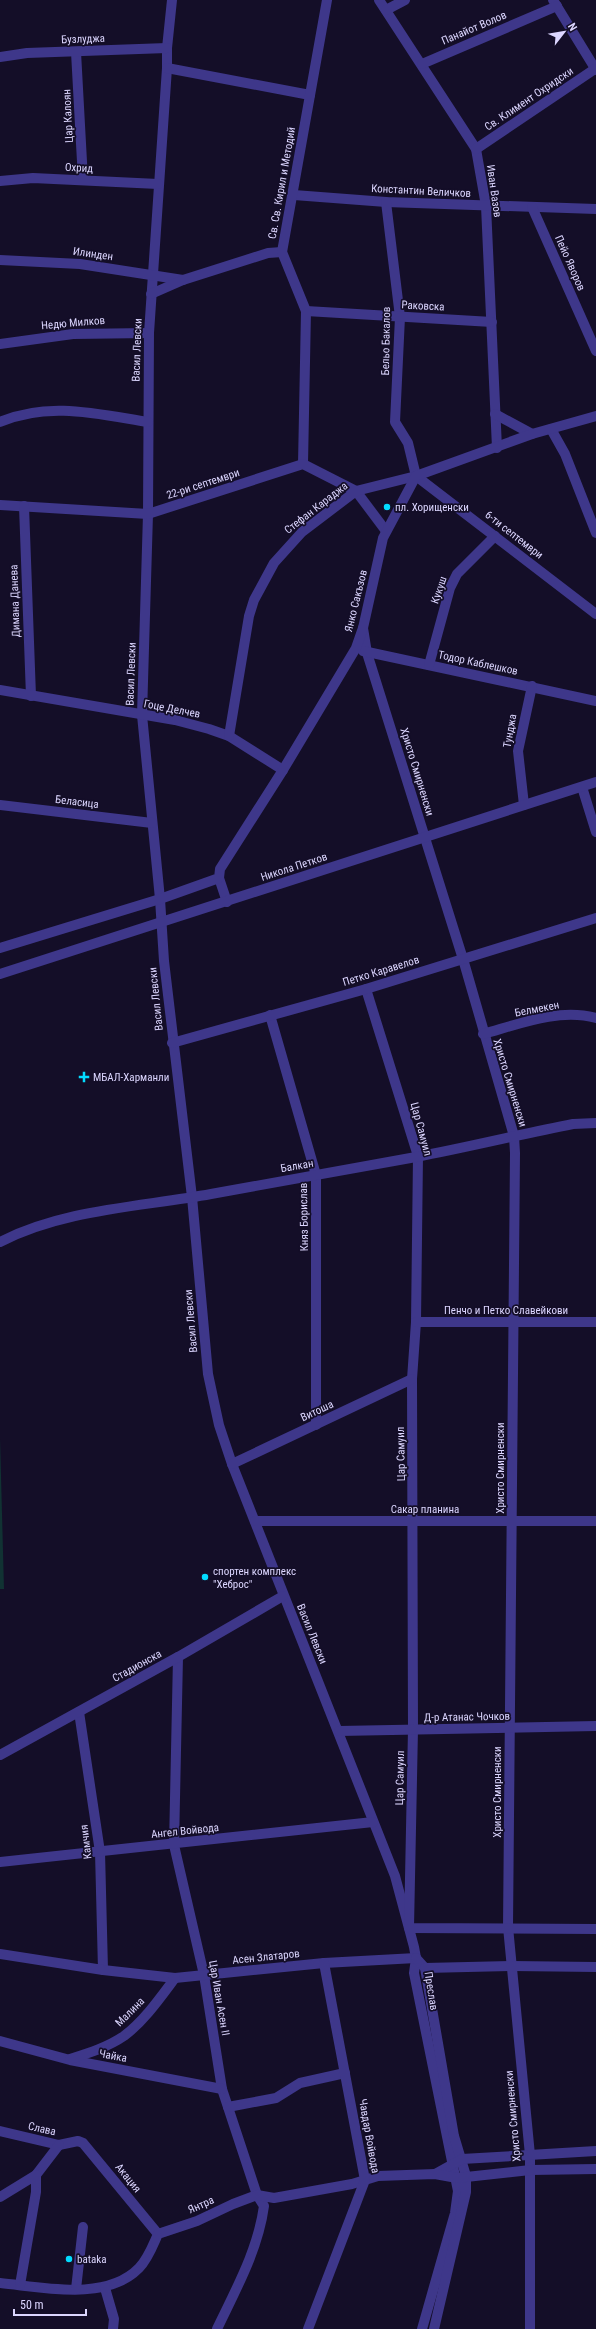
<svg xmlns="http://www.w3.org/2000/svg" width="596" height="2329" font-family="'Roboto Condensed',sans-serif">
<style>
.green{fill:#113233}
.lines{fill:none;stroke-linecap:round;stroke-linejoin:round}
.minor{stroke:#3e378a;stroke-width:10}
.poi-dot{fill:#02dbff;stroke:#140e28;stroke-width:1.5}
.labels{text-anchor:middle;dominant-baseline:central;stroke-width:3.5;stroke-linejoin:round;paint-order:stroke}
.street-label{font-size:11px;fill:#dcd6ff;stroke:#140e28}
.poi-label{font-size:11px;fill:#dcd6ff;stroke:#140e28;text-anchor:start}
</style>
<rect width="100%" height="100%" fill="#140e28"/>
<path class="green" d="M0 1438 4 1589H0Z"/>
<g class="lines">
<g class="minor">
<path d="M172 0 167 48V68L149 333 148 514 142 715 160 899 164 961 192 1197 208 1374 219 1425 232 1464 395 1876 414 1947 416 1958 414 1973 458 2191 455 2213 422 2329"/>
<path d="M379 0 476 149 486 206 497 448"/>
<path d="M553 0 596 70"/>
<path d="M386 10 405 0"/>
<path d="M76 52 83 180"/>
<path d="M0 57 27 53 167 48"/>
<path d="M422 64 557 6"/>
<path d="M167 68 310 95"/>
<path d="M476 149 595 69"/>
<path d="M0 181 33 178 158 184"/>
<path d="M294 195 386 202 596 209"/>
<path d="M386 202 400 317 395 422 408 443 416 476"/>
<path d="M532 207 596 351"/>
<path d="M0 260 80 264 183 280"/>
<path d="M151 294 183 280 268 253 282 252"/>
<path d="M306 311 492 322"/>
<path d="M0 344 73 334 149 333"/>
<path d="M495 414 532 434"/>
<path d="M0 422C48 401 98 414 148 422"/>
<path d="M551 429 565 454 596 533"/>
<path d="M303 464 306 311 282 252 327 0"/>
<path d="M416 476 596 614"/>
<path d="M0 505 148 514 303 464 356 491 386 531"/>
<path d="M24 506 31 696"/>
<path d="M363 628 367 653 463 959 514 1136 515 1153 508 1927 530 2155V2329"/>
<path d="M363 651 596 701"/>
<path d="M429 665 450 588 457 574 495 536"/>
<path d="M0 690 175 720 209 729 229 736 283 770"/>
<path d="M229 736 249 616 254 600 274 563 302 532 356 491 416 476"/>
<path d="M582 787 596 832"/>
<path d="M0 805 152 823"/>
<path d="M524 805 518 751 532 686"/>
<path d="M219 878 227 902"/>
<path d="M0 948 160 899 219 878 220 869 283 770 356 648 363 628 383 538 416 476 532 434 596 416"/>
<path d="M0 974 596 782"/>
<path d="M366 989 418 1156 416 1322 412 1379 413 1729 409 1928 596 1929"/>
<path d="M270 1015 316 1175V1425"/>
<path d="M483 1034C519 1024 559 1008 596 1018"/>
<path d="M172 1043 366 989 596 918"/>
<path d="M0 1242C64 1209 141 1207 211 1194 280 1181 348 1169 416 1157 469 1147 521 1134 573 1124L596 1123"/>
<path d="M416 1322H596"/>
<path d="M232 1464 412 1379"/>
<path d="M255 1521H596"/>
<path d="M178 1657 174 1845 204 1975 222 2089 257 2195 264 2206C258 2250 236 2289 217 2329"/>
<path d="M79 1712 100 1852 103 1970"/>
<path d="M339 1731 596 1726"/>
<path d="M0 1755 178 1657 283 1596"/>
<path d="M0 1862 373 1822"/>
<path d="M0 1954 103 1970 175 1978 324 1963 416 1958"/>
<path d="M416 1958 425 1968 454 2136 466 2176V2192L434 2329"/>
<path d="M425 1968 512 1966 596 1967"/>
<path d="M0 2041 70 2060 222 2089"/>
<path d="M70 2059C89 2053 108 2047 124 2036 144 2021 160 1998 175 1978"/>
<path d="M228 2107 276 2098 300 2083 345 2073"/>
<path d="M0 2131 59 2145 78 2141 83 2143 158 2234"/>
<path d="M435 2174 462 2159 596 2151"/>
<path d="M0 2197 36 2175 59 2145"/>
<path d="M0 2283C42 2287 106 2302 139 2268 148 2259 153 2245 158 2234L197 2221 233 2204 257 2195 274 2198 352 2184 378 2176 435 2174 457 2178 530 2170 596 2169"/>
<path d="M20 2285 36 2192V2175"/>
<path d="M105 2288 114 2319 113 2329"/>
<path d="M76 2289 83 2227"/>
<path d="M308 2329 365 2180 324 1963"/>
</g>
</g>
<g class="poi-dot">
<circle cx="387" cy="507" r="4"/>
<path d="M82 1071h4v4h4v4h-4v4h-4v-4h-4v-4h4z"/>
<circle cx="205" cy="1577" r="4"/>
<circle cx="69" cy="2259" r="4"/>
</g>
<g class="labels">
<g class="street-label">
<text transform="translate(474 28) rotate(-23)">Панайот Волов</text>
<text transform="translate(83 39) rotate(-2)">Бузлуджа</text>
<text transform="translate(529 99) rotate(-34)">Св. Климент Охридски</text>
<text transform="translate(68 116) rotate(-93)">Цар Калоян</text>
<text transform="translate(79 168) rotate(3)">Охрид</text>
<text transform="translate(282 183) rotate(-80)">Св. Св. Кирил и Методий</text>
<text transform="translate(421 191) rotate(3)">Константин Величков</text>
<text transform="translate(494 191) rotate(82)">Иван Вазов</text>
<text transform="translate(93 254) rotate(8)">Илинден</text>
<text transform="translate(570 263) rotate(66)">Пейо Яворов</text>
<text transform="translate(423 306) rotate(3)">Раковска</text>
<text transform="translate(73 323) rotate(-5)">Недю Милков</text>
<text transform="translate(386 341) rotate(-89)">Бельо Бакалов</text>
<text transform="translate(137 350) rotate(-88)">Васил Левски</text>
<text transform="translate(203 484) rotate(-18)">22-ри септември</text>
<text transform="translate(316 508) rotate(-38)">Стефан Караджа</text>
<text transform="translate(514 535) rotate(38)">6-ти септември</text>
<text transform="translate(439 590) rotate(-71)">Кукуш</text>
<text transform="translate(15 601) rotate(-92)">Димана Данева</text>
<text transform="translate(356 601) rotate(-76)">Янко Сакъзов</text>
<text transform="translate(478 663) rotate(12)">Тодор Каблешков</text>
<text transform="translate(131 674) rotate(-88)">Васил Левски</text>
<text transform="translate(172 709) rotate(11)">Гоце Делчев</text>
<text transform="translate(510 731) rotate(-80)">Тунджа</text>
<text transform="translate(417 772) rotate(73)">Христо Смирненски</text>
<text transform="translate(77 802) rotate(7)">Беласица</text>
<text transform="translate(294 867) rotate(-18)">Никола Петков</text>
<text transform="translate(381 971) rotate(-17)">Петко Каравелов</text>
<text transform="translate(156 999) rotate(-96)">Васил Левски</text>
<text transform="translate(537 1009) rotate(-11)">Белмекен</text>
<text transform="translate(510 1083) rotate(73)">Христо Смирненски</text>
<text transform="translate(421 1129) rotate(75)">Цар Самуил</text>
<text transform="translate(297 1166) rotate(-10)">Балкан</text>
<text transform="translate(304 1217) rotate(-91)">Княз Борислав</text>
<text x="506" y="1310">Пенчо и Петко Славейкови</text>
<text transform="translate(191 1321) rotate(-95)">Васил Левски</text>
<text transform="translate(317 1411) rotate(-25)">Витоша</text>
<text transform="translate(401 1454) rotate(-91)">Цар Самуил</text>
<text transform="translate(500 1468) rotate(-90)">Христо Смирненски</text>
<text x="425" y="1509">Сакар планина</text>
<text transform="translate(312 1634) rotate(68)">Васил Левски</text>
<text transform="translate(137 1666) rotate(-29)">Стадионска</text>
<text transform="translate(467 1717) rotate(-1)">Д-р Атанас Чочков</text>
<text transform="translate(400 1778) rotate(-89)">Цар Самуил</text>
<text transform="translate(497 1792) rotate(-90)">Христо Смирненски</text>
<text transform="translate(185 1831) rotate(-6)">Ангел Войвода</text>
<text transform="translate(86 1842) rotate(-97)">Камчия</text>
<text transform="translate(266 1957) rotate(-6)">Асен Златаров</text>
<text transform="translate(431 1991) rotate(81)">Преслав</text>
<text transform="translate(219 1998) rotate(80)">Цар Иван Асен II</text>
<text transform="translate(130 2012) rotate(-45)">Малина</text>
<text transform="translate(113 2056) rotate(11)">Чайка</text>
<text transform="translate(513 2116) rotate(-95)">Христо Смирненски</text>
<text transform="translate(42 2129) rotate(13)">Слава</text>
<text transform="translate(369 2136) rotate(80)">Чавдар Войвода</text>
<text transform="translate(128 2178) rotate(51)">Акация</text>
<text transform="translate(201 2205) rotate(-24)">Янтра</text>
</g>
<g class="poi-label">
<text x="395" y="507">пл. Хорищенски</text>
<text x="93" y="1077">МБАЛ-Харманли</text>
<text x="213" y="1571">спортен комплекс<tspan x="213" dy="13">"Хеброс"</tspan></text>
<text x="77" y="2259">bataka</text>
</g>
</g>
<g transform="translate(564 32) rotate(59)" stroke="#140e28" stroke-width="3" paint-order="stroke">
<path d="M0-3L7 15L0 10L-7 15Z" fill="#dcd6ff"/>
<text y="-6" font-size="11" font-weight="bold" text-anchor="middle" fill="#dcd6ff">N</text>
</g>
<path d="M14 2309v6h72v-6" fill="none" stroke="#dcd6ff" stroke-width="2"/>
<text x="20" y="2309" font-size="12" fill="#dcd6ff" stroke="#140e28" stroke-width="3" paint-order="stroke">50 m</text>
</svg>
